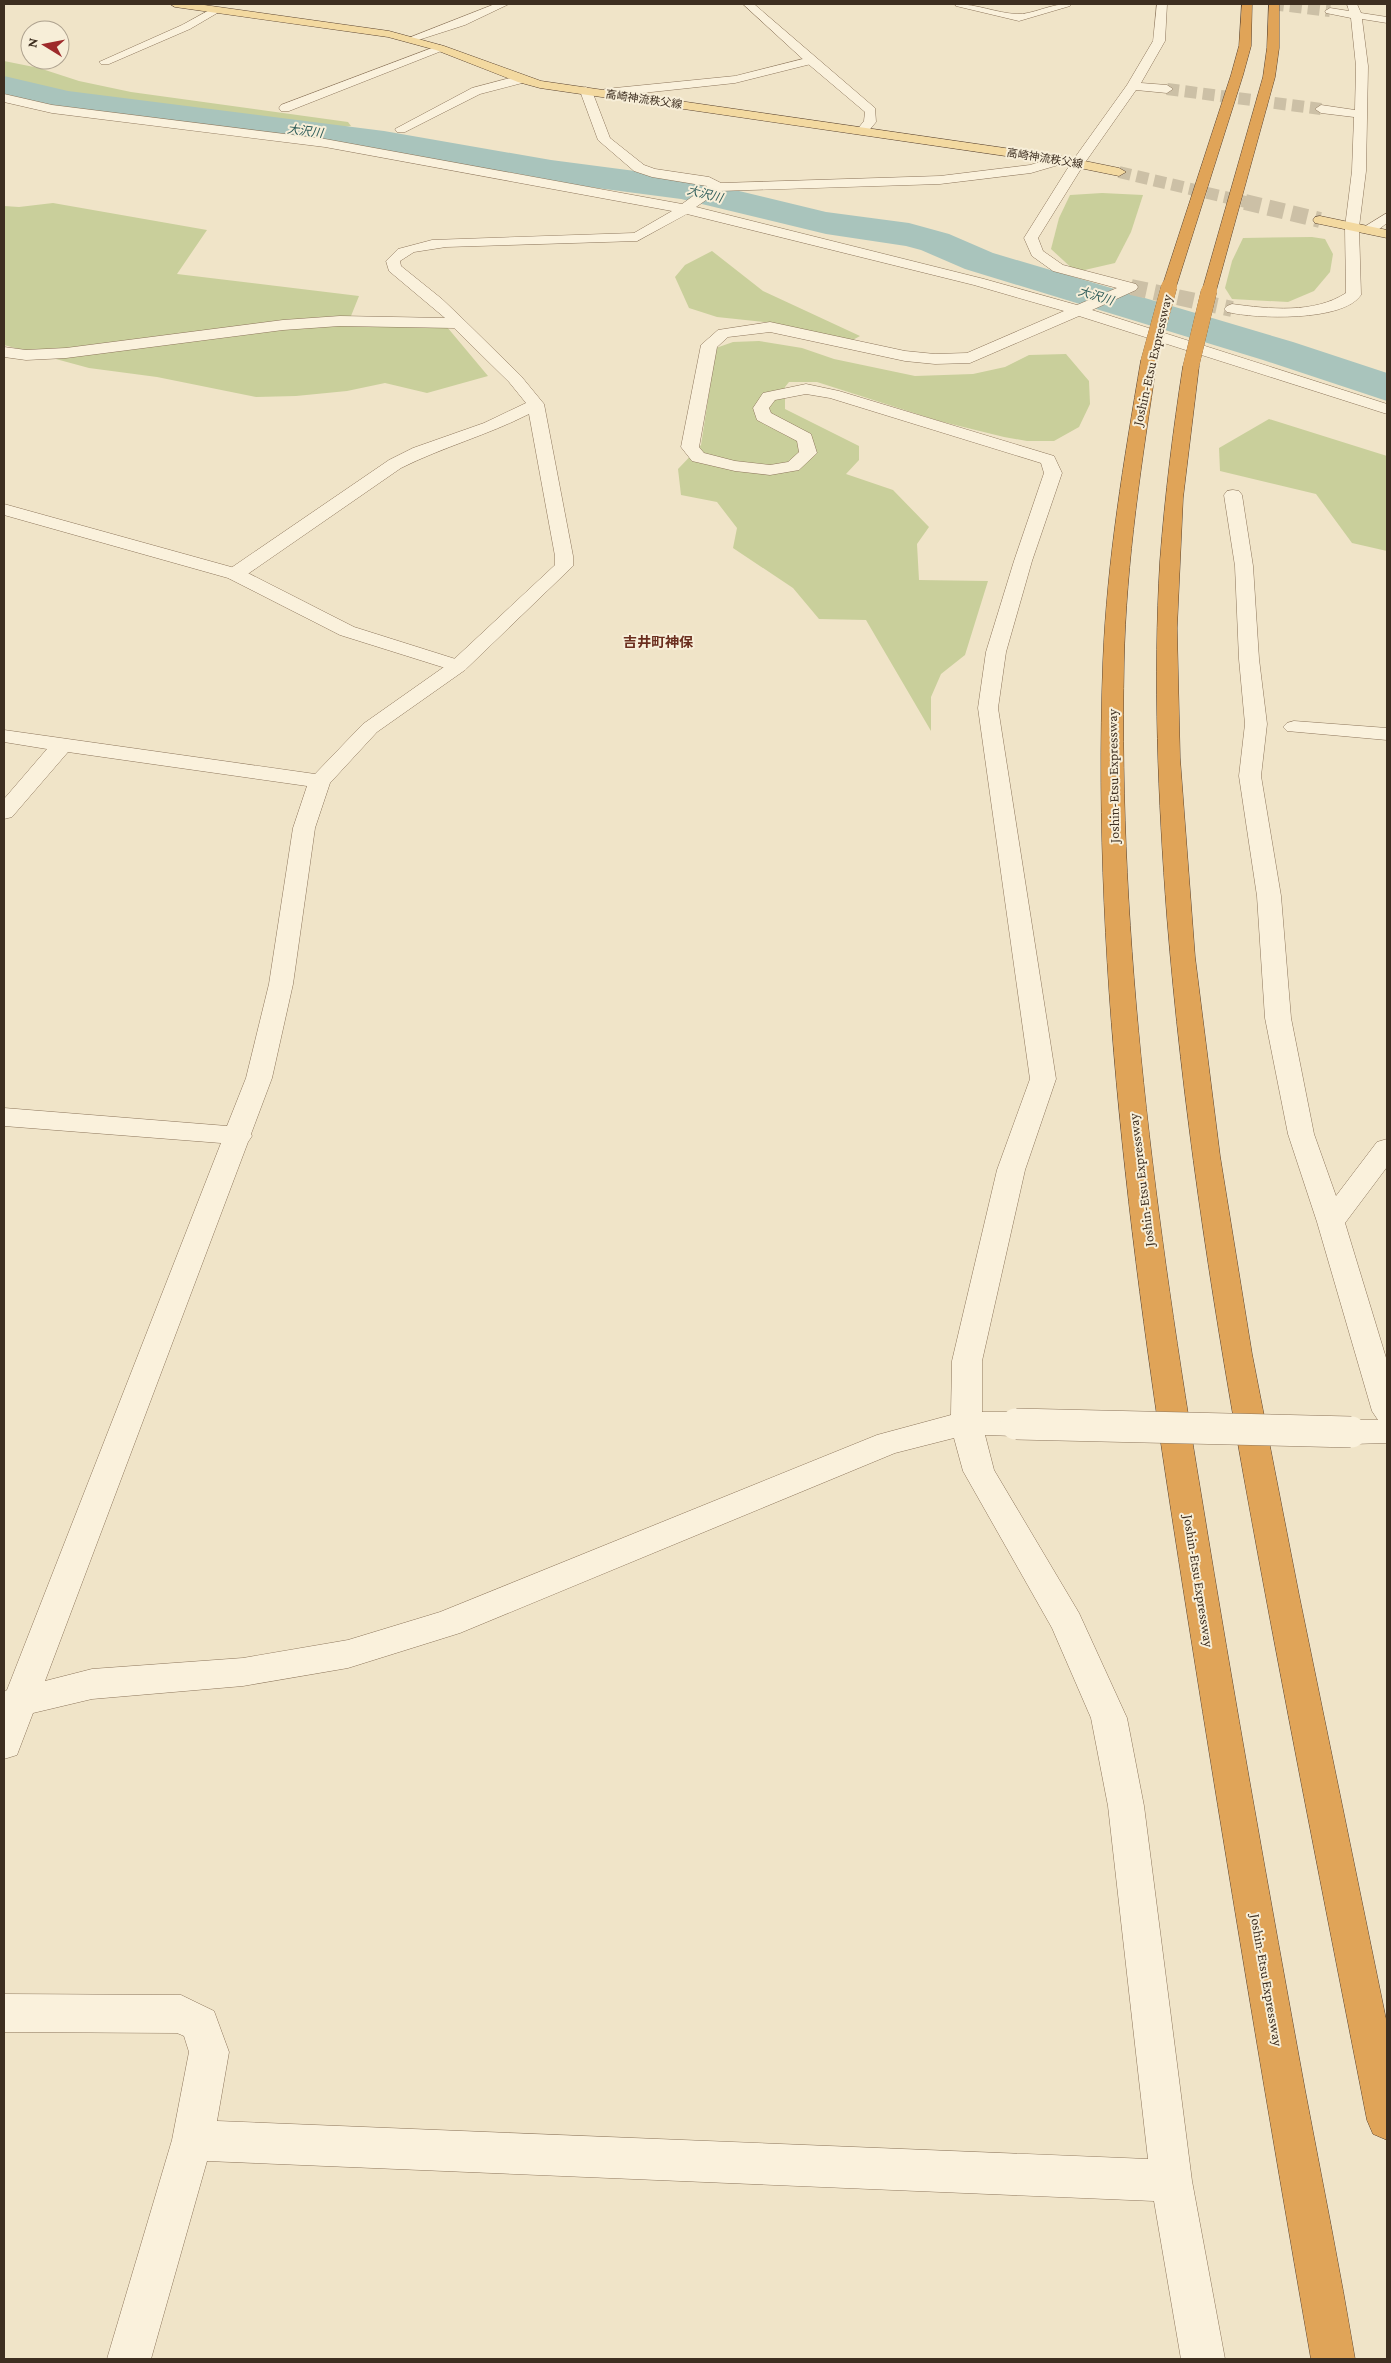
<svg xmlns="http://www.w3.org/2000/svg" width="1391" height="2363" font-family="'Crimson Pro','Noto Sans JP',serif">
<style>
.green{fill:#c9cf9b}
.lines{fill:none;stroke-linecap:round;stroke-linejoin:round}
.river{fill:#a9c4bc;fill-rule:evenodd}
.minor-tunnel-far1{stroke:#ccc0a6;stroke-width:12;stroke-dasharray:12 6;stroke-linecap:butt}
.minor-tunnel{stroke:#ccc0a6;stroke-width:16;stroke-dasharray:16 8;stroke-linecap:butt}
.primary-tunnel-far1{stroke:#ccc0a6;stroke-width:12;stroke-dasharray:12 6;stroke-linecap:butt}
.primary-tunnel{stroke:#ccc0a6;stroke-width:16;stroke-dasharray:16 8;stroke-linecap:butt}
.minor-casing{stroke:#8d765c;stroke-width:1}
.tertiary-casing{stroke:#8d765c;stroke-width:1}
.primary-casing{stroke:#5b4430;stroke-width:1}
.motorway-casing{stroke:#5b4430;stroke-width:1}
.minor{fill:#faf1dc;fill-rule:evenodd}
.tertiary{fill:#faf1dc;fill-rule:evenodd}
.primary{fill:#f3d9a0;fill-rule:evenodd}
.motorway{fill:#e0a458;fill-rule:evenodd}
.minor-bridge-casing{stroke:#8d765c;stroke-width:32;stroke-linecap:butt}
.motorway-bridge-casing{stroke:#5b4430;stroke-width:16;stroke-linecap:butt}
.minor-bridge{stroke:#faf1dc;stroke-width:31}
.motorway-bridge{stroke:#e0a458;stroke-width:16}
.labels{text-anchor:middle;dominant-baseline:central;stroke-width:4;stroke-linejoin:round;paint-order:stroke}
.far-street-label{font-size:11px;fill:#3d2e20;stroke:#f7eed8}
.far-water-label{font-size:12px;font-style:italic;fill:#2f5d5a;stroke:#f7eed8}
.street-label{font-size:14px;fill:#3d2e20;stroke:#f7eed8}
.far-quarter-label{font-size:14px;font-weight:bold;fill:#6b2e1e;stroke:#f7eed8}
</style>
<rect width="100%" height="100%" fill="#f0e4c8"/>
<g class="green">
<path d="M4 61 39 68 79 81 131 92 348 122 351 126 330 129 91 102 27 91 4 81Z"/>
<path d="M1102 193 1143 195 1131 232 1115 263 1076 272 1051 249 1059 218 1070 195Z"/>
<path d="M53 203 207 230 177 274 359 296 351 316 353 323 447 327 488 376 427 393 385 383 347 391 296 396 256 397 157 377 89 368 4 345V206L19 207Z"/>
<path d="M1312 237 1325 239 1333 254 1330 272 1314 291 1288 302 1232 299 1225 288 1232 261 1243 238Z"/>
<path d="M712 251 763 291 860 336 851 341 764 322 717 317 689 308 675 277 685 265Z"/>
<path d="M1269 340 1387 375V399L1247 352Z"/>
<path d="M759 341 802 348 834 359 915 376 973 374 1005 367 1029 355 1066 354 1089 381 1090 404 1079 427 1054 441H1027L1004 437 939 421 817 382H789L785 387V409L859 446V460L846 474 893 490 929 527 917 544 919 580 988 581 965 655 941 674 931 697V731L866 620 819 619 793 588 733 548 737 528 717 502 681 495 678 469 701 445 716 348 733 342Z"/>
<path d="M1269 419 1387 456V551L1352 543 1316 494 1220 471 1219 448Z"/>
</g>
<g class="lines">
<path class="river" d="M4 76 68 91 384 131 551 160 681 177 826 212 909 223 949 234 993 253 1293 342 1387 373V401L1263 360 965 269 921 250 906 246 826 234 681 199 551 182 384 151 68 111 4 96Z"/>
<g class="minor-tunnel-far1">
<path d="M1272 4 1330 11"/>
<path d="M1167 89 1321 109"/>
</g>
<path class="minor-tunnel" d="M1131 287 1232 309"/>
<path class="primary-tunnel-far1" d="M1119 172 1250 203"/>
<path class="primary-tunnel" d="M1245 202 1320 220"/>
<g class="minor-casing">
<g id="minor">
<path d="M495 4H509L465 25 412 42 406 39Z"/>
<path d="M955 4C978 4 996 13 1017 14 1032 15 1051 3 1071 4L1070 6 1019 21 956 6Z"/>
<path d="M1157 4H1167L1165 41 1141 83 1167 85 1173 89 1167 93 1136 90 1084 164 1038 238 1043 251 1063 265 1136 284 1138 287 1136 290 1092 310 1387 404V414L1079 316 970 363 935 364 905 361 770 332 728 337 717 347 699 447 704 453 735 461 770 465 788 462 799 452 797 441 757 420 753 408 763 393 806 384 839 391 1054 456 1062 473 1032 561 1006 652 998 708 1056 1079 1025 1170 982 1361V1412H1016L1027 1416 1031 1424 1027 1432 1016 1436 985 1435 994 1470 1079 1613 1127 1718 1144 1806 1192 2181 1225 2359H1181L1154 2201 207 2161 151 2359H107L172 2140 189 2052 184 2036 177 2033 4 2032V1994L181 1995 214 2011 229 2052 217 2121 1148 2159 1108 1806 1091 1718 1052 1628 963 1471 954 1438 895 1453 460 1633 348 1668 243 1686 92 1699 33 1713 17 1755 4 1759V1692L7 1690 221 1143 4 1126V1108L227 1126 246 1078 269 984 293 828 307 786 68 752 12 817 4 819V799L47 749 4 742V730L315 774 363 724 451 662 555 565V556L529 414C488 435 443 447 401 468L242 578 235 580 228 578 226 574 228 570 389 460 413 448 484 423 526 403 509 382 454 328 340 326 283 330 66 358 26 360 4 357V347L26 350 66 348 283 320 340 316 445 318 389 271 386 261 398 249 432 240 634 233 672 211 325 147 52 113 4 102V94L52 105 325 139 682 204 707 186 652 177 634 171 598 140 580 91 582 88 586 87 592 91 610 138 644 165 655 169 709 177 721 183 940 176 1030 165 1060 156 1065 157 1067 160 1065 163 1031 173 940 184 719 191 696 207 984 279 1077 305 1117 288 1053 271 1032 256 1024 238 1071 163 1127 85 1153 41ZM687 214 974 285 1064 311 967 353 935 354 905 351 770 322 718 330 701 345 681 447 692 461 735 471 770 475 799 470 817 453 811 434 771 413 769 408 775 400 806 394 830 398 1041 463 1044 473 1014 561 986 652 978 708 1030 1079 997 1170 952 1361 951 1415 877 1435 440 1612 348 1640 243 1658 92 1669 45 1681 248 1142 252 1136 251 1134 272 1078 293 984 315 828 330 783 377 732 465 670 573 566V556L544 404 521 376 464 320 442 299 401 266 400 261 414 252 446 247 637 241Z"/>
<path d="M1347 4H1357L1361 13 1387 17V23L1362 19 1368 66 1366 171 1359 227 1361 295C1343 322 1256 319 1227 312L1224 309 1227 306 1232 304C1269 309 1314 314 1346 293L1345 227 1352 171 1354 117 1321 113 1315 109 1321 105 1355 110 1356 66 1351 18 1326 13 1325 11 1330 8 1349 11Z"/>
<path d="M215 7 219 8V12L190 29 109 64H101L99 62 182 25Z"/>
<path d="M440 45 446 48 444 50 289 111H281L279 108 281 105Z"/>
<path d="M811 57 817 61 815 63 735 83 605 97 599 93 605 89 735 76Z"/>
<path d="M522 75 528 79 526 82 480 94 405 132H397L395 129 472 88Z"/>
<path d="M1387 213V223L1374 233H1364L1362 230 1364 227Z"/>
<path d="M1233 490 1239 491 1242 495 1253 566 1259 659 1267 724 1261 776 1281 896 1291 1018 1314 1134 1336 1196 1377 1142 1387 1139V1167L1345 1223 1387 1361V1443L1351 1444 1340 1440 1335 1432 1340 1424 1351 1420H1378L1372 1411 1317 1222 1288 1134 1265 1018 1257 896 1239 776 1245 724 1239 659 1235 566 1224 495 1227 491Z"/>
<path d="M1294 721 1387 728V740L1287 731 1283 727 1287 723Z"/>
</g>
</g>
<g class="tertiary-casing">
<g id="tertiary">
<path d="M743 4H754L875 108 876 122 866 134H858L856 131 864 121 865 112 807 63Z"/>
<path d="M4 504 242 570 354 627 465 662 468 666 465 670 458 672 340 635 228 578 4 515Z"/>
</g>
</g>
<g class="primary-casing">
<g id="primary">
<path d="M170 4H197L389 31 444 46 541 81 1060 156 1119 168 1126 172 1119 176 1060 164 540 88 518 82 436 50 388 37 175 7Z"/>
<path d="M1320 216 1387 230V238L1315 223 1313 220 1315 217Z"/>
</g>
</g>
<g class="motorway-casing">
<g id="motorway">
<path d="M1242 4H1252L1251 46 1243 75 1176 287 1174 290H1164L1162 287 1231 75 1239 46Z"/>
<path d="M1269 4H1279V48L1275 77 1216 291 1209 295 1202 291 1263 77 1267 48Z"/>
<path d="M1149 355 1155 357 1157 360C1142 460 1126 561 1124 662 1118 944 1156 1222 1202 1500 1234 1697 1269 1893 1305 2090 1322 2180 1340 2269 1355 2359H1311C1268 2113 1227 1866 1188 1619 1138 1302 1091 983 1103 662 1107 560 1124 460 1141 360L1143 357Z"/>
<path d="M1191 361 1197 363 1199 366 1183 498 1177 628 1180 758 1195 957 1220 1156 1252 1354 1299 1595 1387 2024V2140L1373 2134 1367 2120C1325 1904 1282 1689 1243 1472 1210 1288 1182 1103 1167 917 1158 798 1153 679 1160 561 1165 495 1173 431 1183 366L1185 363Z"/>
</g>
</g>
<use href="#minor" class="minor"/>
<use href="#tertiary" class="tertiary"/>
<use href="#primary" class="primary"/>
<use href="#motorway" class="motorway"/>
<g class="minor-bridge-casing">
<path id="minor-bridge" d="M1016 1424 1351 1432"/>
</g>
<g class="motorway-bridge-casing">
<g id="motorway-bridge">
<path d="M1149 360 1169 287"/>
<path d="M1191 366 1209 291"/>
</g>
</g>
<use href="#minor-bridge" class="minor-bridge"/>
<use href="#motorway-bridge" class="motorway-bridge"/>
</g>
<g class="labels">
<g class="far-street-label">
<text transform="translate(644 99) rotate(8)">高崎神流秩父線</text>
<text transform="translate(1045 158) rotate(9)">高崎神流秩父線</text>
</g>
<g class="far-water-label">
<text transform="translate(305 131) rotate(7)">大沢川</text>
<text transform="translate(705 194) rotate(14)">大沢川</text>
<text transform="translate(1096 296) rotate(17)">大沢川</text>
</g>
<g class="street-label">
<text transform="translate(1152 360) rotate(-77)">Joshin-Etsu Expressway</text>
<text transform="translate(1113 776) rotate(-91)">Joshin-Etsu Expressway</text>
<text transform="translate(1141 1180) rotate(-97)">Joshin-Etsu Expressway</text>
<text transform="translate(1199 1581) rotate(81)">Joshin-Etsu Expressway</text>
<text transform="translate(1267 1980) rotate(80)">Joshin-Etsu Expressway</text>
</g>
<g class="far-quarter-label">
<text x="658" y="642">吉井町神保</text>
</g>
</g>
<rect width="1391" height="2363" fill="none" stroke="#3d2e20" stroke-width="10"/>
<g transform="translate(45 45) rotate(280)"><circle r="24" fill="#f7eed8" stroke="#ada18e"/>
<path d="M0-4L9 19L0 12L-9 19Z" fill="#9e2a2b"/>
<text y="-8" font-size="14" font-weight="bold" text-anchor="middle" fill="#3d2e20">N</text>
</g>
</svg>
